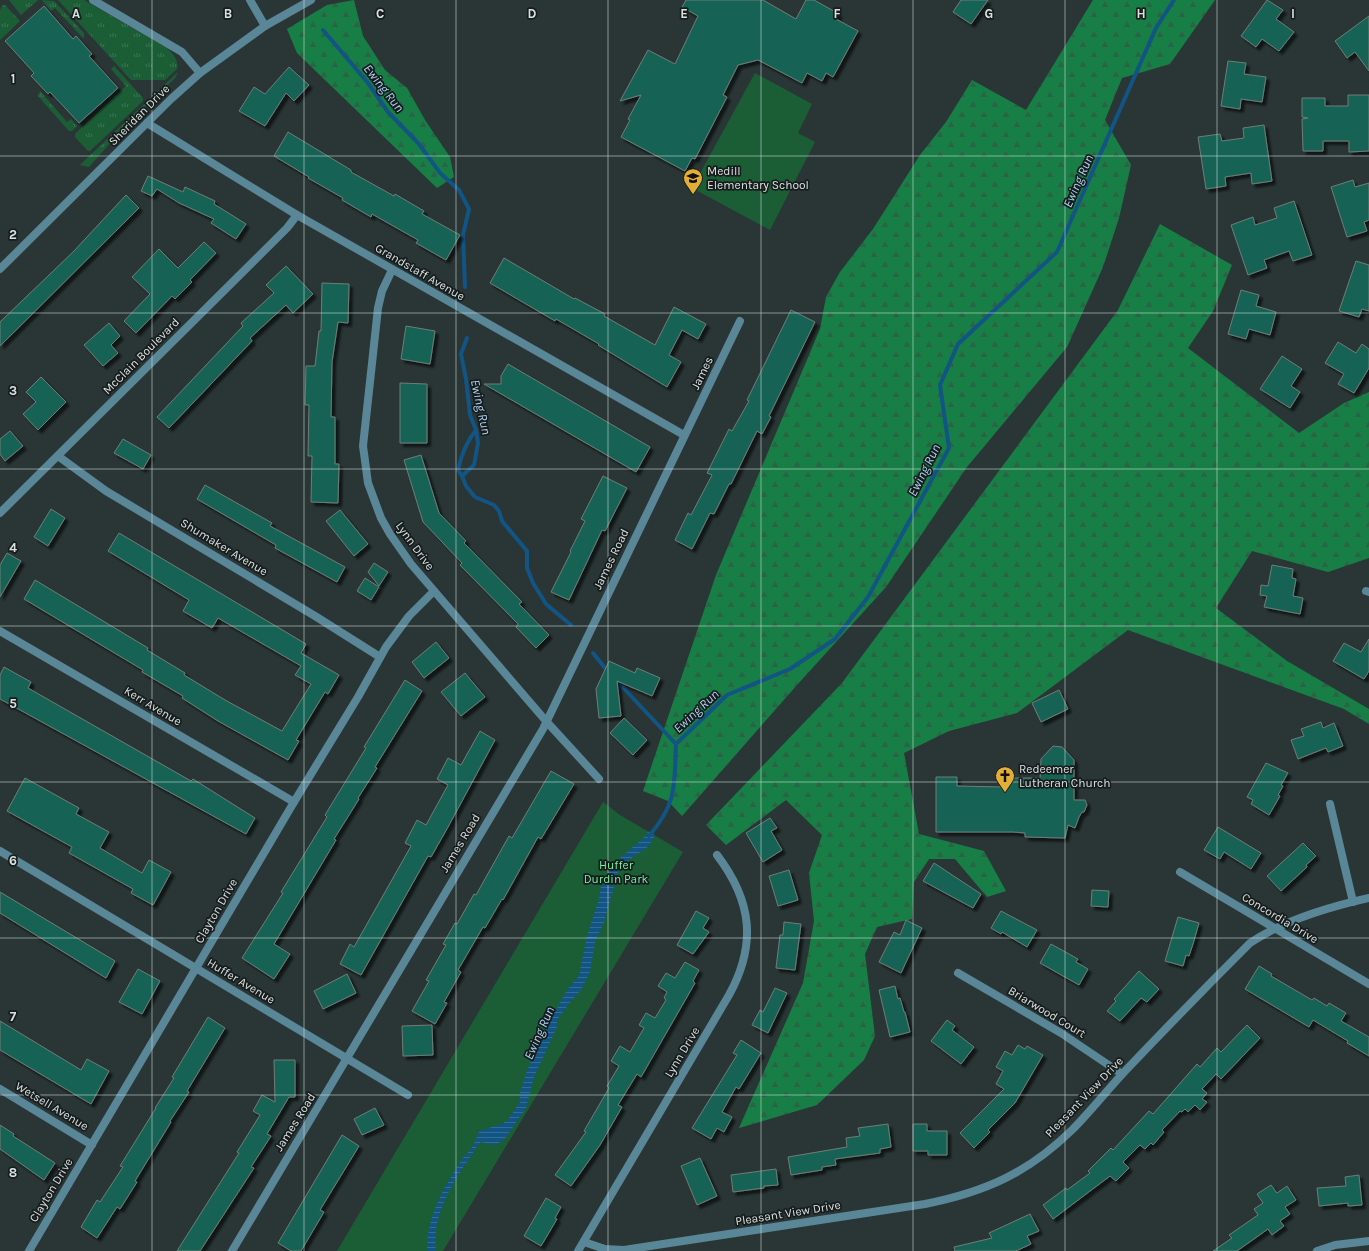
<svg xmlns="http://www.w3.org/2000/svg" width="1369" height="1251" font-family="Karla,sans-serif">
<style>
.grass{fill:url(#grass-tufts)}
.forest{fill:url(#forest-firs)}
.green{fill:#1b5e36}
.water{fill:url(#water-rules)}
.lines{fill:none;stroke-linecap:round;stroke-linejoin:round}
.stream{stroke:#125484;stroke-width:4}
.building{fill:#186455;stroke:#6f7c78;filter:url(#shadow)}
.minor{stroke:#598798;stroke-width:8}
.tertiary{stroke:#598798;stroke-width:8}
.grid{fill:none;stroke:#d9e1e1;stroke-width:1;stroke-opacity:0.55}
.labels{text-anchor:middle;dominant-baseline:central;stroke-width:3.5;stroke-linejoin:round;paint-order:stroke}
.street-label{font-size:12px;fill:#d9e1e1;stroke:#171c1c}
.poi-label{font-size:12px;fill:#d9e1e1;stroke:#171c1c;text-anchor:start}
.park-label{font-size:12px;fill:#77f0a1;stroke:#171c1c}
.water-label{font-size:13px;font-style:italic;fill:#add3f5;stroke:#171c1c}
.grid-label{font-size:13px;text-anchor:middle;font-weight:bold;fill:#d9e1e1;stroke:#171c1c;stroke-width:3.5;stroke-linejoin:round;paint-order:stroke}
</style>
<defs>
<pattern id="grass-tufts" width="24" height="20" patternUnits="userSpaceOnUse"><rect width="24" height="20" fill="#1b5e36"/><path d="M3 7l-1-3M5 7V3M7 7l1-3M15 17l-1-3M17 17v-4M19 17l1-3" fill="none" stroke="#3c7553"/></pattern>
<pattern id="forest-firs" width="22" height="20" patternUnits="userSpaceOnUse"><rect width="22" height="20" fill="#177f46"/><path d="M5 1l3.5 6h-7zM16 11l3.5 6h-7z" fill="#2a6445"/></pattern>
<pattern id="water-rules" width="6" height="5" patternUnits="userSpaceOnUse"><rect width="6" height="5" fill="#125484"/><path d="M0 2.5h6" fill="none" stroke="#346c95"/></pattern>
<filter id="shadow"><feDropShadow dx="3.5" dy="3.5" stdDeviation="1" flood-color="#0009"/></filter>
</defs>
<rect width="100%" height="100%" fill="#2a3636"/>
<g class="grass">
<path d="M9 0H38L21 15Z"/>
<path d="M42 0 54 1 84 33V37L83 38 55 8 51 11Z"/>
<path d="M58 0H84L167 48C173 53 179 62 177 69L165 80H131Z"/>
<path d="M3 5H5L20 21 0 40V10Z"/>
<path d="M114 66 143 98V101L90 151H88L75 137V134L126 86 111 69Z"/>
<path d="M178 72 175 78 124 127 89 167 80 165Z"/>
<path d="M40 91 67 122 71 119 77 126 72 131H69L38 96Z"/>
</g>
<g class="forest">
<path d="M354 0 363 36 385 70 407 88 425 120 450 157 454 177 437 188 297 53 287 29 327 5Z"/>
<path d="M1093 0H1215L1170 64 1122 78 1105 120 1131 165 1119 218 1103 267 1067 347 967 467 886 587 797 685 682 816 668 801 643 791 716 575 820 329 826 297 840 272 873 229 920 155 946 122 972 80 1026 110Z"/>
<path d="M1160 224 1232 265 1213 311 1188 348 1299 433 1344 403 1369 392V558L1328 572 1252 551 1216 608 1287 661 1369 709V724L1344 709 1128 630 1017 713 949 731 904 753 919 834 984 851 1006 891 987 897 955 859H929L914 882 912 919 877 927 865 954 875 1036 864 1060 817 1105 739 1128 803 983 814 921 809 873 822 835 786 800 726 845 706 825 842 683 1118 310Z"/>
</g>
<g class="green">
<path d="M755 73 812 104 798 133 815 142 770 230 692 188Z"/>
<path d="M603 802 620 815 683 852 443 1251H337Z"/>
</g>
<path class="water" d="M648 831 655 835 649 846 627 861 619 869 604 922 595 942 590 972 581 990 571 1001 557 1020V1027L534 1077 526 1108 504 1140 495 1145 481 1142 478 1145C457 1177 431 1211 436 1251H427C427 1215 444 1187 463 1158 469 1152 477 1142 477 1134L482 1130 499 1125 507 1121 520 1102V1093L527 1071 544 1032 567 990 579 976 587 936 599 899 601 886 610 869 620 858 646 836Z"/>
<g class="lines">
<g class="stream">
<path d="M323 30 368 83 388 112 419 144 440 173 459 190 469 209 463 235 465 287"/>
<path d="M467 338 461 354 466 379 470 415 476 430 478 443 474 465 462 476 466 486 475 497 494 505 499 511 502 521 527 551V568L533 583 546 604 571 625"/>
<path d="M462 476 458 470C461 456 467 441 476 430"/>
<path d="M593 653 609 673"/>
<path d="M615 679 676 744"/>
<path d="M649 836C678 802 674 785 676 744L727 695 790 669 835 639 868 597 949 448 940 385 958 344 1057 252 1156 28 1174 0"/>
</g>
</g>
<g class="building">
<path d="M686 0H763L796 19 806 0H814L839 14 836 19 858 31 833 77 826 73 822 81 807 73 802 83 758 60 738 65 723 95 727 97 695 159 692 158 685 171 621 137 630 120 628 119 641 95 620 101 648 50 675 64 698 16 682 7Z"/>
<path d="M961 0H988L971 24 953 12Z"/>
<path d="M1267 0 1283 10 1276 19 1294 32 1279 51 1262 39 1256 47 1241 36Z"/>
<path d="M44 6 73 39 76 36 92 54 89 56 118 88 79 123 50 92 48 94 31 76 34 73 5 41Z"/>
<path d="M1369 16V71L1355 52 1347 58 1335 41Z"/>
<path d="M1228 61 1246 63 1244 74 1266 77 1262 102 1241 99 1240 109 1221 106Z"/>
<path d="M289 67 309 85 294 101 286 93 265 126 239 111 254 87 265 94Z"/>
<path d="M1348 95H1369V151L1349 152V141H1323V151H1303L1302 119 1308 118 1302 117V98H1325V106H1348Z"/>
<path d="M1264 125 1272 181 1252 184 1251 173 1225 177 1226 186 1206 189 1198 137 1220 134 1222 141 1244 138 1243 128Z"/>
<path d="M288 132 351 170V172L394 196 395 194 424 211 422 214 460 235 446 260 416 243 418 240 372 214 371 217 342 200 343 198 308 178 309 177 274 156Z"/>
<path d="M148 176 183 192 185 187 215 201 214 204 246 224 236 239 211 223 214 219 179 203 157 189 152 196 141 191Z"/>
<path d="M1353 180 1355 187 1369 183V220L1364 222 1367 231 1347 237 1331 187Z"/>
<path d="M126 195 139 208 0 346V322L73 252Z"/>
<path d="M1294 201 1312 255 1293 261 1289 251 1264 260 1267 268 1248 275 1231 225 1253 217 1255 225 1277 218 1274 208Z"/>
<path d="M204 242 216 253 190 280 192 282 175 299 172 296 136 333 124 321 150 294 132 277 159 249 178 268Z"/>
<path d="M504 258 574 299 575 298 605 314 604 316 655 345 674 307 706 324 698 339 682 330 669 355 681 362 667 387 598 345 599 344 556 319 555 321 490 283Z"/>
<path d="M1356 261 1369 265V311L1362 309 1359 317 1339 311Z"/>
<path d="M286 266 313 294 293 313 286 305 250 338 252 341 169 428 157 417 243 326 241 323 274 293 266 285Z"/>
<path d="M322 283 349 284 348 323 338 322 332 362 331 417H335V464H339L338 503 311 502 312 456H308L309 405H305L306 366H315L319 331H321Z"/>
<path d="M1241 290 1259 295 1256 306 1276 312 1270 335 1249 329 1246 339 1228 334Z"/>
<path d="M791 310 815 322 769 416 771 417 762 434 757 431 731 484H729L714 514 710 513 692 549 675 540 688 513 691 515 712 475 707 473 729 429 732 431 749 401 747 400Z"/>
<path d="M109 323 120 336 111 345 118 353 103 366 84 345Z"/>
<path d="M406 326 435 331 430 364 401 359Z"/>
<path d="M1338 342 1356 353 1362 344 1369 349V368L1354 393 1338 384 1344 374 1325 363Z"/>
<path d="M1282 356 1302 369 1291 386 1300 392 1290 408 1260 389Z"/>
<path d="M508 364 650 447 636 472 484 384H501V376Z"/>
<path d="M41 377 66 402 38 430 23 414 36 402 26 392Z"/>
<path d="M400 383 427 384V443H400Z"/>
<path d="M10 431 23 446 5 461 0 454V439Z"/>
<path d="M123 439 151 455 143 469 114 453Z"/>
<path d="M421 455 439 513 466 541 464 543 522 602 519 604 549 635 536 648 516 627 518 624 460 565 462 563 423 522 404 460Z"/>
<path d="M603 476 627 488 605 531 602 530 569 600 551 592 571 552 570 551 585 521 581 519Z"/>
<path d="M205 485 272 523 270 526 345 567 337 582 275 548 276 545 197 499Z"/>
<path d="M51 509 65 518 48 546 34 537Z"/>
<path d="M340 510 368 544 354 556 326 521Z"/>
<path d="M119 533 306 644 301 653 339 675 328 694 325 692 296 740 299 741 288 760 218 721 182 698 183 696 142 672 143 670 24 599 35 580 148 648 147 650 185 673 184 675 225 700 282 731 311 684 295 675 301 666 218 618 212 628 183 611 189 600 108 551Z"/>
<path d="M7 553 21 561 0 597V565Z"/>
<path d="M374 563 388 572 379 586 368 572Z"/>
<path d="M1272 565 1293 569 1292 578 1296 579 1293 596 1303 598 1300 614 1264 607 1267 596 1260 595 1261 585 1268 586Z"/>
<path d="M365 578 379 587 371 600 357 591Z"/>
<path d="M1369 639V671L1364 679 1333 661 1344 643 1361 652Z"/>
<path d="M436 642 449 658 424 678 412 662Z"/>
<path d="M609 661 635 673 637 668 660 678 652 696 617 681 621 716 599 718 596 689Z"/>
<path d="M4 667 31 682 28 688 191 781 193 779 255 818 246 834 0 699V675Z"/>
<path d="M465 673 485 697 461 716 441 692Z"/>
<path d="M405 680 422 691 375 767 377 768 358 798 359 799 334 839 336 840 274 944 290 954 274 979 242 958 283 893 281 892 327 817 325 815 366 748 364 747Z"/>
<path d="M1059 690 1068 709 1041 722 1032 703Z"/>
<path d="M624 718 647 740 633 755 610 733Z"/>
<path d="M1321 722 1323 728 1334 723 1343 746 1328 752 1326 748 1298 759 1291 740 1304 736 1301 729Z"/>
<path d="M480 731 495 740 448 827 431 857 428 856 361 975 340 964 350 944 354 947 411 846 405 843 417 820 426 825 448 785 437 779 448 758 461 765Z"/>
<path d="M1053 746 1062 747 1074 760V800H1085L1087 805 1084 812H1082L1079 817 1075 828 1068 825 1065 838 1025 837V833L1013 832H936V777H957V786L1005 787V778H1040L1041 759Z"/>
<path d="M1266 763 1288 773 1281 785 1283 786 1278 795 1280 796 1269 815 1251 804 1253 800 1247 797Z"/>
<path d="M551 771 574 784 541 839 538 837 503 900 502 899 485 928 483 927 458 970 461 972 444 1002 447 1003 435 1024 412 1011 429 981 426 980 446 945 443 944 455 923 457 924 474 894 476 895 509 836 512 838Z"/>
<path d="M25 778 79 808 76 814 109 832 100 848 142 873 149 860 171 872 153 905 131 893 133 889 69 853 72 847 7 811Z"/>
<path d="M770 818 777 828 771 831 782 850 763 862 746 833Z"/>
<path d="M1218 827 1261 853 1251 869 1224 852 1220 859 1204 850Z"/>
<path d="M1303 843 1316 856 1306 865 1307 867 1281 891 1267 876Z"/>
<path d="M934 863 981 894 973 908 923 881Z"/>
<path d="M789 870 798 900 778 906 769 876Z"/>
<path d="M1092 890 1109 891 1108 907 1091 906Z"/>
<path d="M0 892 115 961 106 978 0 913Z"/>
<path d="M696 911 709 918 703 928 709 932 693 954 677 945Z"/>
<path d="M1001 911 1037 930 1027 947 1002 932 1001 934 991 928Z"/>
<path d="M1178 917 1199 923 1193 944 1189 956 1186 955 1183 966 1165 961Z"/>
<path d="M906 920 922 928 901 973 879 962 894 932 900 935Z"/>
<path d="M784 922 801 924 795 970 776 968 780 935H783Z"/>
<path d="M1051 944 1078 959 1076 962 1088 969 1079 985 1040 963Z"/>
<path d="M685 962 699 970 693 981 695 983 641 1077 637 1074 618 1105 622 1107 600 1145 571 1186 555 1175 586 1132 584 1131 609 1088 607 1086 619 1066 611 1061 620 1046 630 1052 644 1028 639 1025 646 1013 655 1018 666 1000 664 998 667 992 658 986 666 973 675 978Z"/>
<path d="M1259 966 1272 974 1271 976 1312 1000 1314 998 1327 1006 1329 1003 1346 1013 1341 1021 1369 1037V1056L1347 1043 1348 1041 1313 1020 1309 1027 1245 989Z"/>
<path d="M138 969 160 981 142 1014 119 1002Z"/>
<path d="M1139 971 1159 989 1147 1002 1141 998 1120 1021 1107 1011 1116 1001 1114 999Z"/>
<path d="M347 974 356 993 323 1009 314 991Z"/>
<path d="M895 986 898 999 900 998 904 1012H905L910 1032 890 1037 879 990Z"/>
<path d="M775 988 787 993 768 1033 752 1025 760 1010 763 1012Z"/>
<path d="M208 1017 225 1028 187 1091 189 1092 170 1121 171 1122 135 1181 137 1182 120 1209 117 1207 97 1238 81 1227 97 1200 100 1202 123 1167 120 1166 156 1108H155L174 1078 172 1077Z"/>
<path d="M947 1020 955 1026 952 1030 974 1047 961 1064 931 1041Z"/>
<path d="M0 1021 81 1070 87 1059 109 1071 91 1104 0 1050Z"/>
<path d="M432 1025 433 1055 403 1056 402 1026Z"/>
<path d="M1247 1025 1260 1038 1221 1079 1216 1074 1202 1089 1207 1093 1202 1099 1207 1102 1200 1110 1195 1105 1188 1112 1185 1109 1182 1112 1180 1111 1162 1130 1164 1132 1153 1145 1151 1143 1145 1149 1140 1145 1123 1162 1129 1168 1116 1181 1110 1176 1053 1219 1043 1205 1066 1188 1067 1190 1090 1173 1088 1171 1111 1148 1113 1150 1149 1111 1153 1114 1197 1064 1200 1067 1217 1048 1221 1052Z"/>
<path d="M741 1040 761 1053 739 1089 736 1087 722 1112 732 1117 724 1132 717 1128 711 1139 692 1128 737 1055 733 1053Z"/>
<path d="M1018 1045 1025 1049 1027 1046 1043 1055 1015 1103 988 1130 990 1132 974 1148 960 1133 1004 1089 996 1084 1003 1071 996 1067 1005 1051 1012 1055Z"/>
<path d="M274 1060H295V1097H289L267 1134 271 1136 251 1167 254 1168 200 1251H177L239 1153 237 1152 260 1115 253 1111 262 1095 275 1102Z"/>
<path d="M375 1108 384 1125 362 1135 354 1119Z"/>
<path d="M888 1124 891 1147 880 1149V1153L835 1159 836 1165 822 1167V1170L791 1175 788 1157 847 1147 846 1138 860 1136 858 1128Z"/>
<path d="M913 1124H927V1131H947V1155H928V1151H913Z"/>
<path d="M0 1125 14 1134 13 1136 55 1163 44 1180 0 1149Z"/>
<path d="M342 1135 359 1146 320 1210 324 1212 301 1251H291L278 1243Z"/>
<path d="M700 1158 717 1196 697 1205 681 1166Z"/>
<path d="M776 1169 778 1185 764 1186V1188L733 1192 731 1175Z"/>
<path d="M1359 1175 1362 1205 1348 1206V1203L1319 1206 1317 1188 1346 1186 1345 1177Z"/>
<path d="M1271 1185 1277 1193 1287 1186 1296 1200 1285 1207 1290 1214 1280 1221 1284 1226 1272 1235 1268 1229 1237 1251H1213L1232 1238 1229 1235 1258 1215 1254 1209 1263 1203 1257 1194Z"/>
<path d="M546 1198 561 1207 555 1218 557 1219 541 1246 524 1236Z"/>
<path d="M1030 1214 1039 1231 1027 1236 1031 1244 1016 1251H955L954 1247 992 1238 989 1233Z"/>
</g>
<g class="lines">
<g class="minor">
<path d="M93 0 182 52 200 73"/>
<path d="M250 0 265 26"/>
<path d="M147 123 297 215 684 435"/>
<path d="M392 270 382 291 378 308 363 446 368 483 381 518 390 534 411 564 546 721 599 779"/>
<path d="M58 456 106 491 315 616 380 657"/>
<path d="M0 513 287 228 297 215"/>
<path d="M1366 591 1369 592"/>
<path d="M0 631 294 802"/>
<path d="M1330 804 1353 902"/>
<path d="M0 851 408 1095"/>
<path d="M1180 872 1369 984"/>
<path d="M958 973 1061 1033 1122 1074"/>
<path d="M0 1089 92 1145"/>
<path d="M584 1242 605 1249 624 1250 925 1204C985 1192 1028 1173 1072 1130 1091 1111 1108 1089 1127 1069 1167 1027 1208 985 1250 943 1284 920 1329 907 1369 898"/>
<path d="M29 1251 294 802 358 697 386 647 409 616 434 591"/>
<path d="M232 1251 543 729 740 321"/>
<path d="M578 1251 729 995C757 944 752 901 717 855"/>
<path d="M1317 1251 1335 1245 1369 1241"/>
</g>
<path class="tertiary" d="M0 269 171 99 200 73 265 26 311 0"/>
</g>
<path class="grid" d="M152 0V1251M304 0V1251M456 0V1251M608 0V1251M761 0V1251M913 0V1251M1065 0V1251M1217 0V1251M0 156H1369M0 313H1369M0 469H1369M0 626H1369M0 782H1369M0 938H1369M0 1095H1369"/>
<defs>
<g id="school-pin" transform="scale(1)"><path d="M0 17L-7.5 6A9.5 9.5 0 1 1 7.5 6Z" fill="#e3ae35" stroke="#171c1c"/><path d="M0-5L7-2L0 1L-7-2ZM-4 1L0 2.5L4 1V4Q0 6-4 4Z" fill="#111"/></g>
<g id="church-pin" transform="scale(1)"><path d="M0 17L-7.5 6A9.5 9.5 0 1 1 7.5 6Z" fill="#e3ae35" stroke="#171c1c"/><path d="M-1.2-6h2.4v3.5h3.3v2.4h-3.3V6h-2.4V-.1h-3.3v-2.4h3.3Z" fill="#111"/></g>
</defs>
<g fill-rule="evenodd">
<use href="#school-pin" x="693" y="178"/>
<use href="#church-pin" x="1005" y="776"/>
</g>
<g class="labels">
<g class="street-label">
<text transform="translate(139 115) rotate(-45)">Sheridan Drive</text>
<text transform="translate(420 272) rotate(30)">Grandstaff Avenue</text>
<text transform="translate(141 356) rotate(-45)">McClain Boulevard</text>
<text transform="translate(702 373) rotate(-64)">James</text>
<text transform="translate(415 546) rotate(54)">Lynn Drive</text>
<text transform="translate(224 547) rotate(31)">Shumaker Avenue</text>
<text transform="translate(611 559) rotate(-64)">James Road</text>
<text transform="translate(153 706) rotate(31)">Kerr Avenue</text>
<text transform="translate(460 843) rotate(-59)">James Road</text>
<text transform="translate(216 911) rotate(-60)">Clayton Drive</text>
<text transform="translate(1280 918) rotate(31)">Concordia Drive</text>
<text transform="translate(241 981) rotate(31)">Huffer Avenue</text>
<text transform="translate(1047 1012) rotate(31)">Briarwood Court</text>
<text transform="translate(682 1052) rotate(-59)">Lynn Drive</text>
<text transform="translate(1084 1097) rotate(-46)">Pleasant View Drive</text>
<text transform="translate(52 1106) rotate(31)">Wetsell Avenue</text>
<text transform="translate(295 1122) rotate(-58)">James Road</text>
<text transform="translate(51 1190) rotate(-59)">Clayton Drive</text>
<text transform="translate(788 1213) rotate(-9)">Pleasant View Drive</text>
</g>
<g class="poi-label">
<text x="707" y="171">Medill<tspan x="707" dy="14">Elementary School</tspan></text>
<text x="1019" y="769">Redeemer<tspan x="1019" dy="14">Lutheran Church</tspan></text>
</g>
<g class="park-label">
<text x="616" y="865">Huffer<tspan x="616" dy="14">Durdin Park</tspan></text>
</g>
<g class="water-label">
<text transform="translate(384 88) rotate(52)">Ewing Run</text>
<text transform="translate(1078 181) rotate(-66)">Ewing Run</text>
<text transform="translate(481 407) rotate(78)">Ewing Run</text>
<text transform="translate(924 470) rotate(-63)">Ewing Run</text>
<text transform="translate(696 711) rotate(-43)">Ewing Run</text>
<text transform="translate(539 1033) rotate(-66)">Ewing Run</text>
</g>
</g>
<g class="grid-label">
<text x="76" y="18">A</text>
<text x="228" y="18">B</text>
<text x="380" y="18">C</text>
<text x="532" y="18">D</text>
<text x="684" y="18">E</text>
<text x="837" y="18">F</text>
<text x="989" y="18">G</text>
<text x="1141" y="18">H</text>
<text x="1293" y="18">I</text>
<text x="13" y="83">1</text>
<text x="13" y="239">2</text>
<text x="13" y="395">3</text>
<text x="13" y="552">4</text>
<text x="13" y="708">5</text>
<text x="13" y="865">6</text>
<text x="13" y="1021">7</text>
<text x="13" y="1177">8</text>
</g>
</svg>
